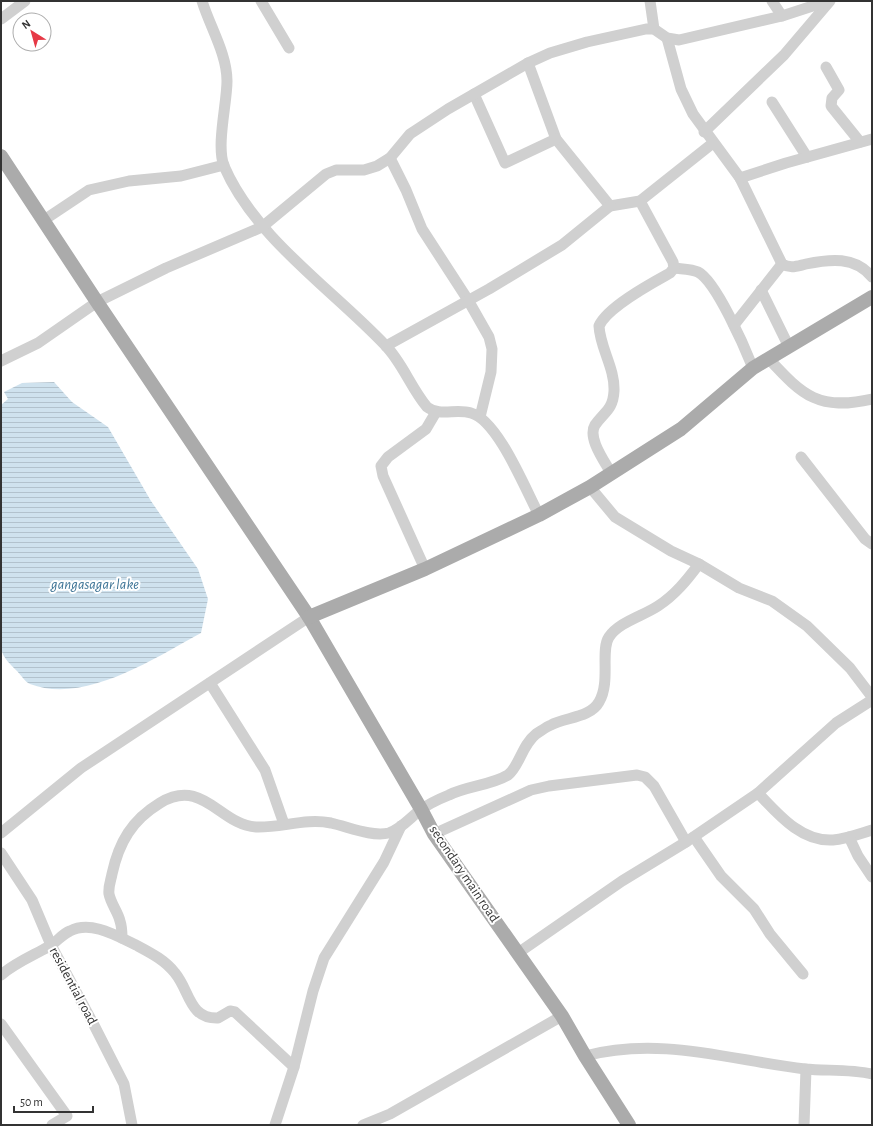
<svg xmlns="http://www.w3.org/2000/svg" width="873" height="1126" font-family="'Alegreya Sans',sans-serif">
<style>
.water{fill:url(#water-rules)}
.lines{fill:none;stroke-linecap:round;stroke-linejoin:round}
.minor{stroke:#d0d0d0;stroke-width:11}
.major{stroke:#ababab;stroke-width:14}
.labels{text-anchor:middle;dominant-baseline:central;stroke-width:4;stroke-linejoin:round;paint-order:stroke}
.street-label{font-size:14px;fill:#333;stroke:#fff}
.water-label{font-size:15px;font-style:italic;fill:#3f7597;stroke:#fff}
</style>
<defs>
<pattern id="water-rules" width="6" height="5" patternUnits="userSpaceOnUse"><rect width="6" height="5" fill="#cfe2ee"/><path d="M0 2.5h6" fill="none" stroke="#b2c2cd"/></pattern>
</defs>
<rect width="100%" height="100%" fill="#fff"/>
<path class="water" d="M54 382 72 402 108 427 151 501 198 569 208 599 201 633C155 658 84 705 30 684 25 682 21 675 17 671 10 664 4 659 1 649V405L8 399 4 392 22 383Z"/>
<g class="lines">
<g class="minor">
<path d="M202 1C210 27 227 54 227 81 227 103 216 146 224 166 255 238 332 289 385 345 402 362 411 388 427 407 440 417 456 408 471 413 498 420 526 491 539 515"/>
<path d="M261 1 289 48"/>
<path d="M650 1 654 29"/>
<path d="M772 1 782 16"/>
<path d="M1 19 25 1"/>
<path d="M667 38 681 89 693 114 740 178 782 264C791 269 797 266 806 264 830 259 855 256 872 277"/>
<path d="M528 63 556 139 610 206 640 201 713 143"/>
<path d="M826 67 839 90 832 98 831 106 860 142"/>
<path d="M474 94 505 163 556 139"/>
<path d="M772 102 807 157"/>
<path d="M704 132 784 55 830 1"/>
<path d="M390 158 406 190 422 229 468 300 489 337 492 349 491 372 480 417"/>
<path d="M740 178 786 163 872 139"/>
<path d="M44 220 89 190 129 181 181 176 224 165"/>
<path d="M674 268C681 269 692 269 698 272 716 281 745 348 753 368"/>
<path d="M761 290 789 347"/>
<path d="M734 325 782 264"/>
<path d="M386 346 489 289 562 245 610 206"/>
<path d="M769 359C803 396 819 411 872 399"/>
<path d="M1 361 38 343 97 302 166 268 262 227 326 174 336 170H364L377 166 390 158 410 134 448 109 528 63 550 53 587 42 646 29H654L667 38 679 40 782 16 828 1"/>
<path d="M801 457 865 539 872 544"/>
<path d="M611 473C605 462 587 438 595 425 604 412 613 410 614 391 615 368 600 348 599 326 607 307 652 283 670 273L674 268 673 262 640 201"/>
<path d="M590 487 615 517 671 551 699 564 739 588 772 601 807 626 850 668 872 697"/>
<path d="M425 569 383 476 381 466 388 457 426 429 436 412"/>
<path d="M210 683 265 770 284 824"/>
<path d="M758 793C778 814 801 842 833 840 846 839 859 834 872 830"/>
<path d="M1 833 81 768 309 617"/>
<path d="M434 834 531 790 549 786 637 775 645 777 654 786 686 842"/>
<path d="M694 837 721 876 754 909 770 934 803 974"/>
<path d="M849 837 858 856 872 877"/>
<path d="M1 853 32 900 51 945 95 1027 124 1084 132 1125"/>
<path d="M122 938C122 933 122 927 120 921 118 912 111 904 109 894 108 887 111 880 112 874 119 842 132 820 160 803 203 777 220 825 256 827 281 828 305 818 331 823 349 827 371 837 389 833 401 829 410 818 419 811 428 804 439 799 449 795 467 786 492 785 508 775 519 767 522 745 536 734 541 731 546 727 551 725 566 717 590 718 599 702 611 682 600 650 609 637 619 622 643 616 658 606 675 595 687 580 699 564"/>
<path d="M518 953 622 881 686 842 758 793 836 723 872 700"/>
<path d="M1 975C15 963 32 956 48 947 56 943 62 934 70 931 91 920 117 936 136 945 151 953 165 960 175 973 190 991 189 1019 218 1018L230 1011 235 1012 294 1067"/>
<path d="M1 1024 67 1116 52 1125"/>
<path d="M585 1056C660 1036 730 1060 805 1069 827 1071 850 1069 872 1074"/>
<path d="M275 1125 294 1067 313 991 324 958 384 862 401 826"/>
<path d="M363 1125 390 1114 562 1016"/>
<path d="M804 1125 806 1069"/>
</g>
<g class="major">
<path d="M1 156 97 302 309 617 421 809 434 834 562 1016 585 1056 629 1125"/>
<path d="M309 617 425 569 539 515 590 487 681 429 753 368 872 297"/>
</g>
</g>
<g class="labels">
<g class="street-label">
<text transform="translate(464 874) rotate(56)">secondary main road</text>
<text transform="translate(73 986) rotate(62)">residential road</text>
</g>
<g class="water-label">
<text x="95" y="584">gangasagar lake</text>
</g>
</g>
<rect width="873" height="1126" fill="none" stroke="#333333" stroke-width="4"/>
<g transform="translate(32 32) rotate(323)"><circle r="19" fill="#ffffff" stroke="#adadad"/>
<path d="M0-3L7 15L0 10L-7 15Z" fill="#e63946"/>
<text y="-6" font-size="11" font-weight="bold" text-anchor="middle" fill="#333333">N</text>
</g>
<path d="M14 1106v6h79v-6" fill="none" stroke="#333333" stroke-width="2"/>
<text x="20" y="1106" font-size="12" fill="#333333" stroke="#ffffff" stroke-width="3" paint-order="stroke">50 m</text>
</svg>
